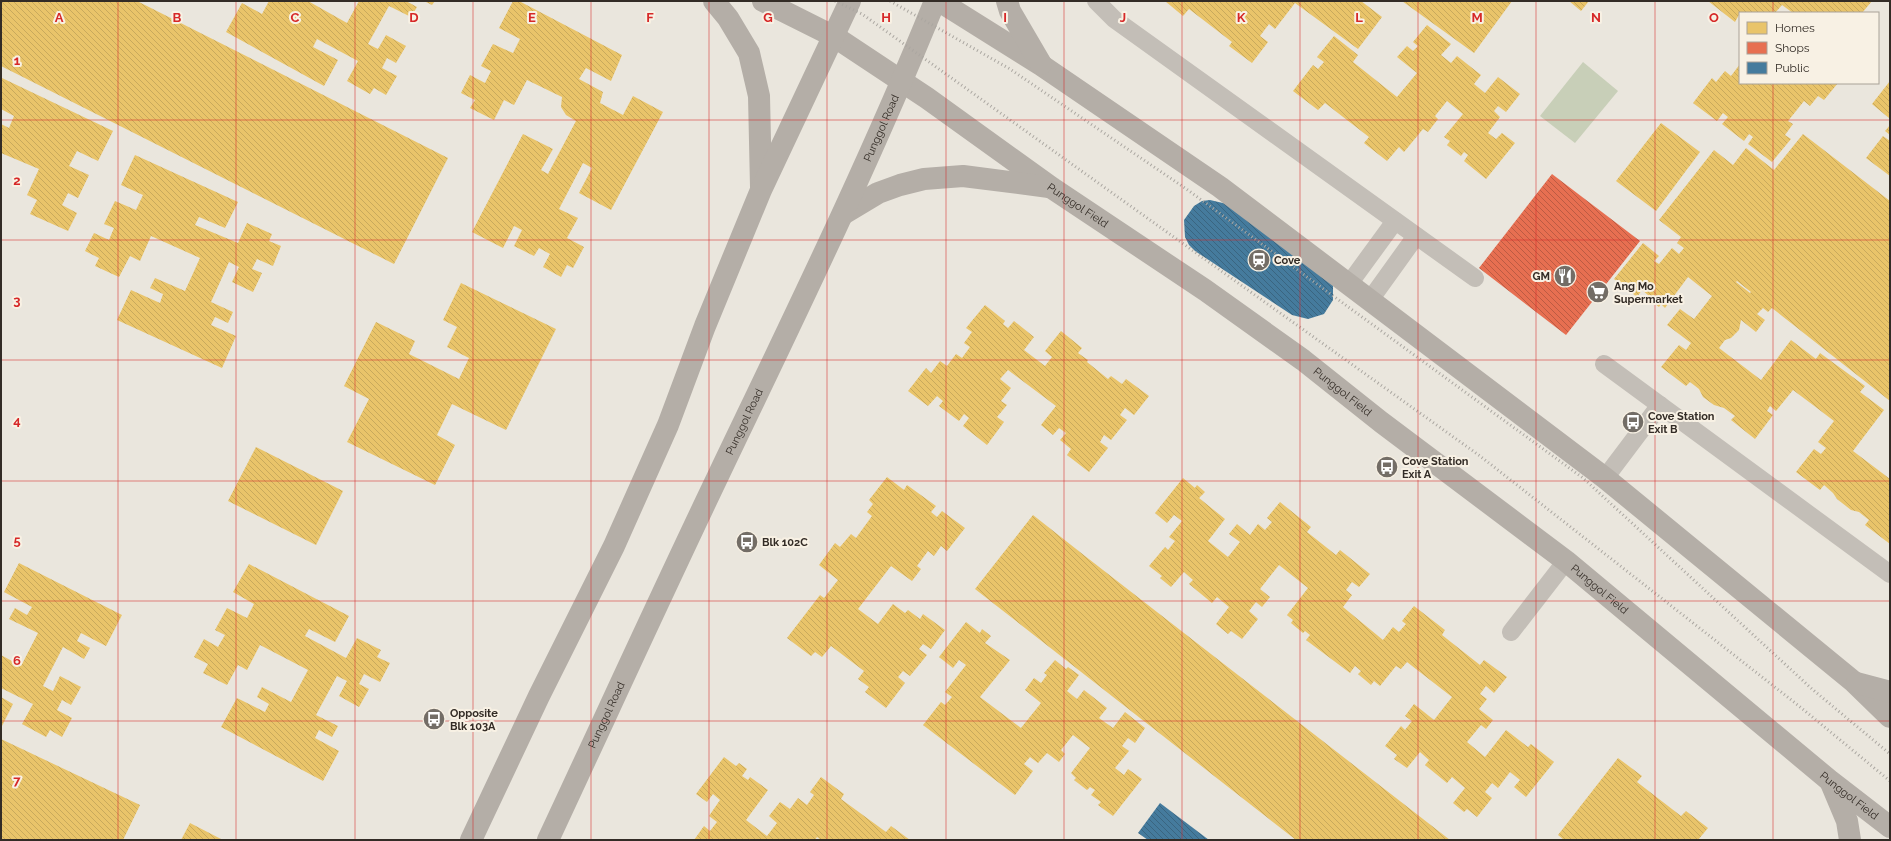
<svg xmlns="http://www.w3.org/2000/svg" width="1891" height="841" font-family="Raleway,sans-serif">
<style>
.grass{fill:#c8cfb8}
.homes{fill:url(#homes-back-hatch);fill-rule:evenodd}
.shops{fill:url(#shops-back-hatch)}
.public{fill:url(#public-back-hatch)}
.lines{fill:none;stroke-linecap:round;stroke-linejoin:round}
.lane{stroke:#c3beb7;stroke-width:18}
.secondary{stroke:#b4aea7;stroke-width:22}
.rail{stroke:#aba7a1;stroke-width:3;stroke-dasharray:1 3;stroke-linecap:butt}
.grid{fill:none;stroke:#d62828;stroke-width:1;stroke-opacity:0.55}
.labels{text-anchor:middle;dominant-baseline:central;stroke-width:4;stroke-linejoin:round;paint-order:stroke}
.street-label{font-size:11px;fill:#332c26;stroke:#f8f1e4}
.poi-label{font-size:11px;font-weight:bold;fill:#332c26;stroke:#f8f1e4;text-anchor:start}
.grid-label{font-size:13px;text-anchor:middle;font-weight:bold;fill:#d62828;stroke:#f8f1e4;stroke-width:4;stroke-linejoin:round;paint-order:stroke}
</style>
<defs>
<pattern id="homes-back-hatch" width="6" height="6" patternUnits="userSpaceOnUse"><rect width="6" height="6" fill="#e9c46a"/><path d="M-1 5l2 2M0 0l6 6M5-1l2 2" fill="none" stroke="#c8a95c"/></pattern>
<pattern id="shops-back-hatch" width="6" height="6" patternUnits="userSpaceOnUse"><rect width="6" height="6" fill="#e76f51"/><path d="M-1 5l2 2M0 0l6 6M5-1l2 2" fill="none" stroke="#bc5b43"/></pattern>
<pattern id="public-back-hatch" width="6" height="6" patternUnits="userSpaceOnUse"><rect width="6" height="6" fill="#457b9d"/><path d="M-1 5l2 2M0 0l6 6M5-1l2 2" fill="none" stroke="#3a6580"/></pattern>
</defs>
<rect width="100%" height="100%" fill="#eae6dd"/>
<path class="grass" d="M1583 62 1618 91 1575 143 1540 116Z"/>
<g class="homes">
<path d="M1 1H137L448 158 394 264 1 66Z"/>
<path d="M269 1H308L347 23 359 1H406L417 7 411 17 389 6 368 44 378 49 386 35 406 46 396 63 387 58 382 68 397 76 386 95 374 88 370 94 347 81 358 61 317 39 313 47 338 60 324 86 226 32 242 3 262 14Z"/>
<path d="M424 1H435L432 5Z"/>
<path d="M513 1H519L622 55 611 81 586 68 579 79 603 92 600 103 623 115 633 96 663 112 611 210 579 193 592 168 583 163 559 209 578 218 567 238 584 247 573 268 567 265 561 277 543 267 550 254 539 248 534 256 514 246 522 230 514 226 503 248 472 232 523 134 553 149 541 170 548 174 576 121 566 115 561 107 562 97 527 80 514 105 504 100 494 120 470 108 475 100 461 93 470 75 485 83 491 71 481 66 493 44 513 53 520 39 499 28Z"/>
<path d="M1165 1H1361L1382 17 1358 49 1295 3 1275 29 1269 24 1260 36 1268 42 1252 63 1229 46 1232 42 1189 9 1183 16Z"/>
<path d="M1402 1H1512L1474 53Z"/>
<path d="M1569 1H1589L1581 11Z"/>
<path d="M1708 1H1872L1862 13H1793L1782 5 1775 13H1740L1735 22Z"/>
<path d="M1427 25 1451 44 1441 55 1451 63 1457 56 1481 75 1474 84 1485 93 1498 77 1520 94 1506 112 1498 106 1494 111 1500 117 1488 133 1496 139 1502 133 1515 143 1486 179 1464 161 1468 155 1464 152 1461 156 1447 145 1450 141 1444 137 1463 114 1447 101 1435 116 1438 119 1428 132 1423 129 1404 152 1399 147 1387 161 1364 143 1369 137 1325 103 1318 110 1293 91 1313 65 1318 69 1324 62 1317 57 1334 36 1358 55 1353 62 1397 97 1417 73 1397 57 1407 46 1413 51 1418 46 1413 42Z"/>
<path d="M1740 64V83H1838L1824 100 1818 96 1810 106 1804 101 1788 121 1793 124 1785 135 1791 139 1772 162 1748 144 1753 137 1749 134 1744 141 1722 124 1728 117 1723 113 1717 121 1693 103 1712 78 1716 82 1725 71 1731 76Z"/>
<path d="M2 78 113 131 98 161 77 151 69 166 89 175 78 198 68 193 62 205 77 213 68 231 30 214 37 200 27 195 39 169 1 153V124L9 128 14 116 1 109Z"/>
<path d="M1890 81V116L1889 118 1872 104Z"/>
<path d="M1661 123 1700 152 1656 211 1616 181Z"/>
<path d="M1890 125V135L1885 131Z"/>
<path d="M1803 134 1890 201V401L1772 308 1768 312 1763 308 1757 314 1765 320 1756 332 1741 320 1739 330 1731 338 1725 340 1719 348 1761 380 1791 340 1816 359 1820 353 1865 386 1860 392 1884 410 1853 451 1890 479V544L1865 525 1869 520 1859 512 1851 510 1837 499 1833 493 1824 485 1820 490 1796 472 1814 449 1821 454 1826 448 1818 442 1834 421 1813 405 1793 390 1776 411 1770 406 1767 411 1773 415 1755 439 1731 420 1735 416 1724 408 1714 405 1703 397 1699 389 1690 382 1686 386 1661 367 1679 345 1686 350 1691 343 1667 325 1680 309 1694 319 1712 296 1688 277 1665 308 1661 304 1659 307 1646 297 1648 295 1642 290 1637 297 1614 279 1643 243 1659 256 1654 261 1659 264 1672 248 1679 254 1684 248 1677 243 1681 237 1659 220 1714 150 1733 165 1746 148 1774 170ZM1737 281 1751 292 1750 293 1736 282Z"/>
<path d="M1883 136 1890 141V176L1866 158Z"/>
<path d="M135 155 238 202 225 228 199 217 195 225 238 243 247 223 272 234 269 241 281 246 273 266 257 259 252 269 262 273 253 292 232 282 239 267 229 262 211 302 233 312 228 323 215 317 211 325 236 336 222 368 117 320 131 290 160 303 163 294 150 288 155 278 185 291 200 258 151 236 140 261 130 256 119 277 95 266 99 258 85 251 94 233 109 240 114 228 104 224 115 201 136 210 143 195 121 185Z"/>
<path d="M461 283 556 329 506 430 452 404 437 435 455 445 435 485 347 442 369 399 344 386 376 322 415 341 409 354 459 379 469 358 447 347 457 327 443 320Z"/>
<path d="M985 305 1005 321 1003 324 1008 328 1014 321 1034 337 1024 350 1045 366 1052 357 1045 351 1061 331 1082 348 1078 353 1088 360 1087 362 1108 379 1111 376 1122 384 1126 379 1149 396 1134 415 1125 408 1120 415 1127 420 1111 440 1104 435 1100 442 1108 448 1089 472 1067 455 1071 449 1060 440 1066 433 1059 428 1053 435 1041 425 1056 406 1008 370 1000 379 1011 388 1001 401 1007 405 997 417 1004 422 987 445 963 426 969 418 964 414 959 421 939 406 943 401 937 396 928 406 908 391 926 368 931 373 940 361 947 366 956 354 962 358 970 347 964 343 972 332 966 328Z"/>
<path d="M256 447 343 491 316 545 228 501Z"/>
<path d="M887 477 904 490 907 485 936 506 931 512 937 517 942 511 965 528 947 551 941 546 934 556 928 551 917 566 921 569 912 581 891 566 858 609 878 624 893 604 905 613 908 610 920 619 923 614 945 630 931 649 923 644 919 649 927 655 910 676 903 671 898 677 905 683 886 708 865 692 869 687 858 679 864 671 831 646 822 657 815 652 811 656 787 638 820 595 824 598 838 580 819 565 835 543 840 547 851 534 856 538 872 516 867 512 873 504 869 500Z"/>
<path d="M1183 478 1195 488 1197 485 1205 492 1199 498 1225 519 1208 541 1228 557 1240 542 1229 534 1237 524 1250 535 1258 524 1265 530 1272 522 1267 518 1280 502 1311 527 1307 532 1336 555 1340 550 1370 574 1359 587 1352 582 1346 590 1352 595 1343 607 1383 640 1393 627 1399 632 1406 624 1402 621 1414 606 1445 630 1442 635 1480 665 1484 660 1507 677 1494 693 1486 686 1480 694 1487 699 1479 709 1493 720 1486 729 1481 725 1467 742 1485 757 1506 730 1528 747 1531 744 1554 762 1526 797 1514 787 1520 780 1510 772 1498 788 1492 783 1485 792 1492 798 1477 817 1467 809 1464 812 1453 803 1465 788 1452 777 1447 783 1425 765 1429 760 1420 752 1407 768 1394 759 1397 755 1385 746 1401 726 1405 730 1412 721 1405 716 1414 704 1434 720 1452 697 1407 662 1401 669 1396 666 1380 686 1374 681 1371 685 1358 674 1361 671 1355 666 1350 673 1306 640 1310 635 1305 631 1303 633 1291 623 1293 620 1287 615 1308 588 1279 565 1260 589 1270 597 1262 607 1256 602 1249 611 1258 619 1242 639 1231 631 1228 634 1216 624 1229 607 1217 597 1212 603 1189 584 1193 580 1184 572 1171 587 1160 578 1162 576 1149 566 1165 547 1168 550 1175 541 1169 537 1182 521 1174 515 1167 523 1155 513Z"/>
<path d="M1033 515 1085 556 1450 840H1296L975 589Z"/>
<path d="M19 563 122 615 106 646 81 633 77 641 90 648 84 659 63 647 43 686 53 691 60 676 81 687 71 705 62 700 57 710 72 718 62 737 50 730 46 737 22 724 33 704 1 688V655L21 666 38 633 9 619 15 608 27 615 32 607 4 592Z"/>
<path d="M249 564 349 616 335 642 309 629 305 636 346 658 357 638 381 650 377 657 390 663 380 682 364 674 359 684 369 689 359 707 339 696 347 681 337 676 316 715 338 726 332 737 319 730 315 738 339 751 323 781 221 727 237 698 265 712 269 704 257 697 262 687 291 702 308 670 260 645 247 670 238 665 227 685 203 673 208 664 194 657 204 639 218 647 225 635 215 630 227 608 247 618 254 604 233 592Z"/>
<path d="M966 622 980 633 982 629 991 636 985 643 1010 660 980 697 1021 728 1041 703 1025 690 1034 678 1041 683 1047 675 1044 673 1055 660 1066 669 1068 667 1079 675 1067 691 1077 699 1084 690 1107 708 1099 718 1113 728 1125 712 1145 728 1135 743 1128 738 1122 746 1129 751 1115 768 1124 775 1128 769 1142 779 1113 816 1098 805 1101 802 1091 795 1095 790 1090 787 1087 790 1074 780 1076 778 1071 773 1090 748 1073 735 1061 750 1065 754 1059 762 1047 753 1038 763 1030 757 1024 764 1033 771 1015 795 923 725 941 702 945 705 952 697 945 692 966 665 959 660 953 668 939 657Z"/>
<path d="M1 697 13 704 1 728Z"/>
<path d="M1 739 140 805 123 840H1Z"/>
<path d="M724 757 736 766 739 763 747 769 742 776 748 780 750 777 768 790 746 820 767 836 777 823 769 816 780 802 790 809 798 798 807 805 814 795 810 792 821 777 844 794 841 799 886 832 891 826 910 840H821L817 837 815 840H694L704 826 710 831 717 822 709 816 720 800 713 794 707 802 696 794Z"/>
<path d="M1618 758 1642 776 1637 782 1681 816 1686 811 1708 828 1698 840H1564L1558 835Z"/>
<path d="M190 823 221 839 220 840H181Z"/>
</g>
<path class="shops" d="M1552 174 1640 241 1566 335 1479 268Z"/>
<g class="public">
<path d="M1210 200 1227 204 1333 283V300L1324 314 1308 319 1292 315 1195 251 1189 245 1185 237 1184 220 1194 206 1202 201Z"/>
<path d="M1160 803 1209 840H1148L1138 833Z"/>
</g>
<g class="lines">
<g class="lane">
<path d="M1096 1 1114 19 1475 278"/>
<path d="M1349 284 1395 221"/>
<path d="M1370 300 1416 236"/>
<path d="M1604 364 1890 574"/>
<path d="M1605 478 1660 405"/>
<path d="M1511 632 1566 561"/>
</g>
<g class="secondary">
<path d="M714 1 728 18 749 53 759 96 761 187"/>
<path id="s1" d="M763 1 835 37 927 98 1052 188 1205 290 1303 360 1381 422 1566 561 1829 780 1890 827"/>
<path d="M939 1 1041 65 1220 187 1605 478 1854 682 1890 717"/>
<path d="M1007 1 1010 11 1041 64"/>
<path d="M843 214 878 193 900 185 924 179 963 176 1049 187"/>
<path d="M1857 683 1890 692"/>
<path d="M1831 783 1847 821 1850 840"/>
<path d="M471 840 539 696 614 546 668 425 705 326 761 190 850 1"/>
<path id="s2" d="M548 840C605 718 661 595 719 474 794 317 870 162 935 1"/>
</g>
<g class="rail">
<path d="M835 1 862 14 1480 456 1799 706 1890 781"/>
<path d="M890 1 1010 69 1185 188 1583 478 1812 689 1890 754"/>
</g>
</g>
<path class="grid" d="M118 1V840M236 1V840M355 1V840M473 1V840M591 1V840M709 1V840M827 1V840M946 1V840M1064 1V840M1182 1V840M1300 1V840M1418 1V840M1536 1V840M1655 1V840M1773 1V13M1773 83V840M1 120H1890M1 240H1890M1 360H1890M1 481H1890M1 601H1890M1 721H1890"/>
<defs>
<g id="station-disc" transform="scale(1.15)"><circle r="9.5" fill="#736d66" stroke="#f8f1e4"/><path d="M-3-6H3Q5-6 5-4V2Q5 4 3 4L4.5 6H3L1.5 4h-3L-3 6H-4.5L-3 4Q-5 4-5 2V-4Q-5-6-3-6ZM-3.5-4v3h7v-3ZM-3.5 1v1.5H-2V1ZM2 1v1.5H3.5V1Z" fill="#fff"/></g>
<g id="restaurant-disc" transform="scale(1.15)"><circle r="9.5" fill="#736d66" stroke="#f8f1e4"/><path d="M-5-6h1v4h1v-4h1v4h1v-4h1v5L-1.5 .5V6h-2V.5L-5-1ZM5-6V6H3V1.5H1.5Q1.5-4 5-6Z" fill="#fff"/></g>
<g id="supermarket-disc" transform="scale(1.15)"><circle r="9.5" fill="#736d66" stroke="#f8f1e4"/><path d="M-6-5.5h2.5l.6 2H6L4.5 2H-2.5L-4.4-4H-6ZM-1.5 3.2a1.3 1.3 0 1 0 .1 0ZM3 3.2a1.3 1.3 0 1 0 .1 0Z" fill="#fff"/></g>
<g id="bus-disc" transform="scale(1.15)"><circle r="9.5" fill="#736d66" stroke="#f8f1e4"/><path d="M-5-6H5V4H4V6H2V4H-2V6H-4V4H-5ZM-3.5-4V0h7V-4ZM-3.5 1.2v1.5H-2V1.2ZM2 1.2v1.5H3.5V1.2Z" fill="#fff"/></g>
</defs>
<g fill-rule="evenodd">
<use href="#station-disc" x="1259" y="260"/>
<use href="#restaurant-disc" x="1565" y="276"/>
<use href="#supermarket-disc" x="1598" y="292"/>
<use href="#bus-disc" x="1633" y="422"/>
<use href="#bus-disc" x="1387" y="467"/>
<use href="#bus-disc" x="747" y="542"/>
<use href="#bus-disc" x="434" y="719"/>
</g>
<g class="labels">
<g class="street-label">
<text stroke="none"><textPath href="#s2" startOffset="786">Punggol Road</textPath></text>
<text stroke="none"><textPath href="#s1" startOffset="376">Punggol Field</textPath></text>
<text stroke="none"><textPath href="#s1" startOffset="700">Punggol Field</textPath></text>
<text stroke="none"><textPath href="#s2" startOffset="462">Punggol Road</textPath></text>
<text stroke="none"><textPath href="#s1" startOffset="1024">Punggol Field</textPath></text>
<text stroke="none"><textPath href="#s2" startOffset="138">Punggol Road</textPath></text>
<text stroke="none"><textPath href="#s1" startOffset="1348">Punggol Field</textPath></text>
</g>
<g class="poi-label">
<text x="1274" y="260">Cove</text>
<text x="1550" y="276" text-anchor="end">GM</text>
<text x="1614" y="286">Ang Mo<tspan x="1614" dy="13">Supermarket</tspan></text>
<text x="1648" y="416">Cove Station<tspan x="1648" dy="13">Exit B</tspan></text>
<text x="1402" y="461">Cove Station<tspan x="1402" dy="13">Exit A</tspan></text>
<text x="762" y="542">Blk 102C</text>
<text x="450" y="713">Opposite<tspan x="450" dy="13">Blk 103A</tspan></text>
</g>
</g>
<g class="grid-label">
<text x="59" y="22">A</text>
<text x="177" y="22">B</text>
<text x="295" y="22">C</text>
<text x="414" y="22">D</text>
<text x="532" y="22">E</text>
<text x="650" y="22">F</text>
<text x="768" y="22">G</text>
<text x="886" y="22">H</text>
<text x="1005" y="22">I</text>
<text x="1123" y="22">J</text>
<text x="1241" y="22">K</text>
<text x="1359" y="22">L</text>
<text x="1477" y="22">M</text>
<text x="1596" y="22">N</text>
<text x="1714" y="22">O</text>
<text x="17" y="65">1</text>
<text x="17" y="185">2</text>
<text x="17" y="305">3</text>
<text x="17" y="425">4</text>
<text x="17" y="545">5</text>
<text x="17" y="665">6</text>
<text x="17" y="785">7</text>
</g>
<rect width="1891" height="841" fill="none" stroke="#332c26" stroke-width="4"/>
<rect x="1739" y="12" width="140" height="72" fill="#f8f1e4" stroke="#a9a298"/>
<rect x="1747" y="22" width="20" height="12" fill="#e9c46a" stroke="#a9a298"/>
<text x="1775" y="32" font-size="12" fill="#332c26">Homes</text>
<rect x="1747" y="42" width="20" height="12" fill="#e76f51" stroke="#a9a298"/>
<text x="1775" y="52" font-size="12" fill="#332c26">Shops</text>
<rect x="1747" y="62" width="20" height="12" fill="#457b9d" stroke="#a9a298"/>
<text x="1775" y="72" font-size="12" fill="#332c26">Public</text>
</svg>
